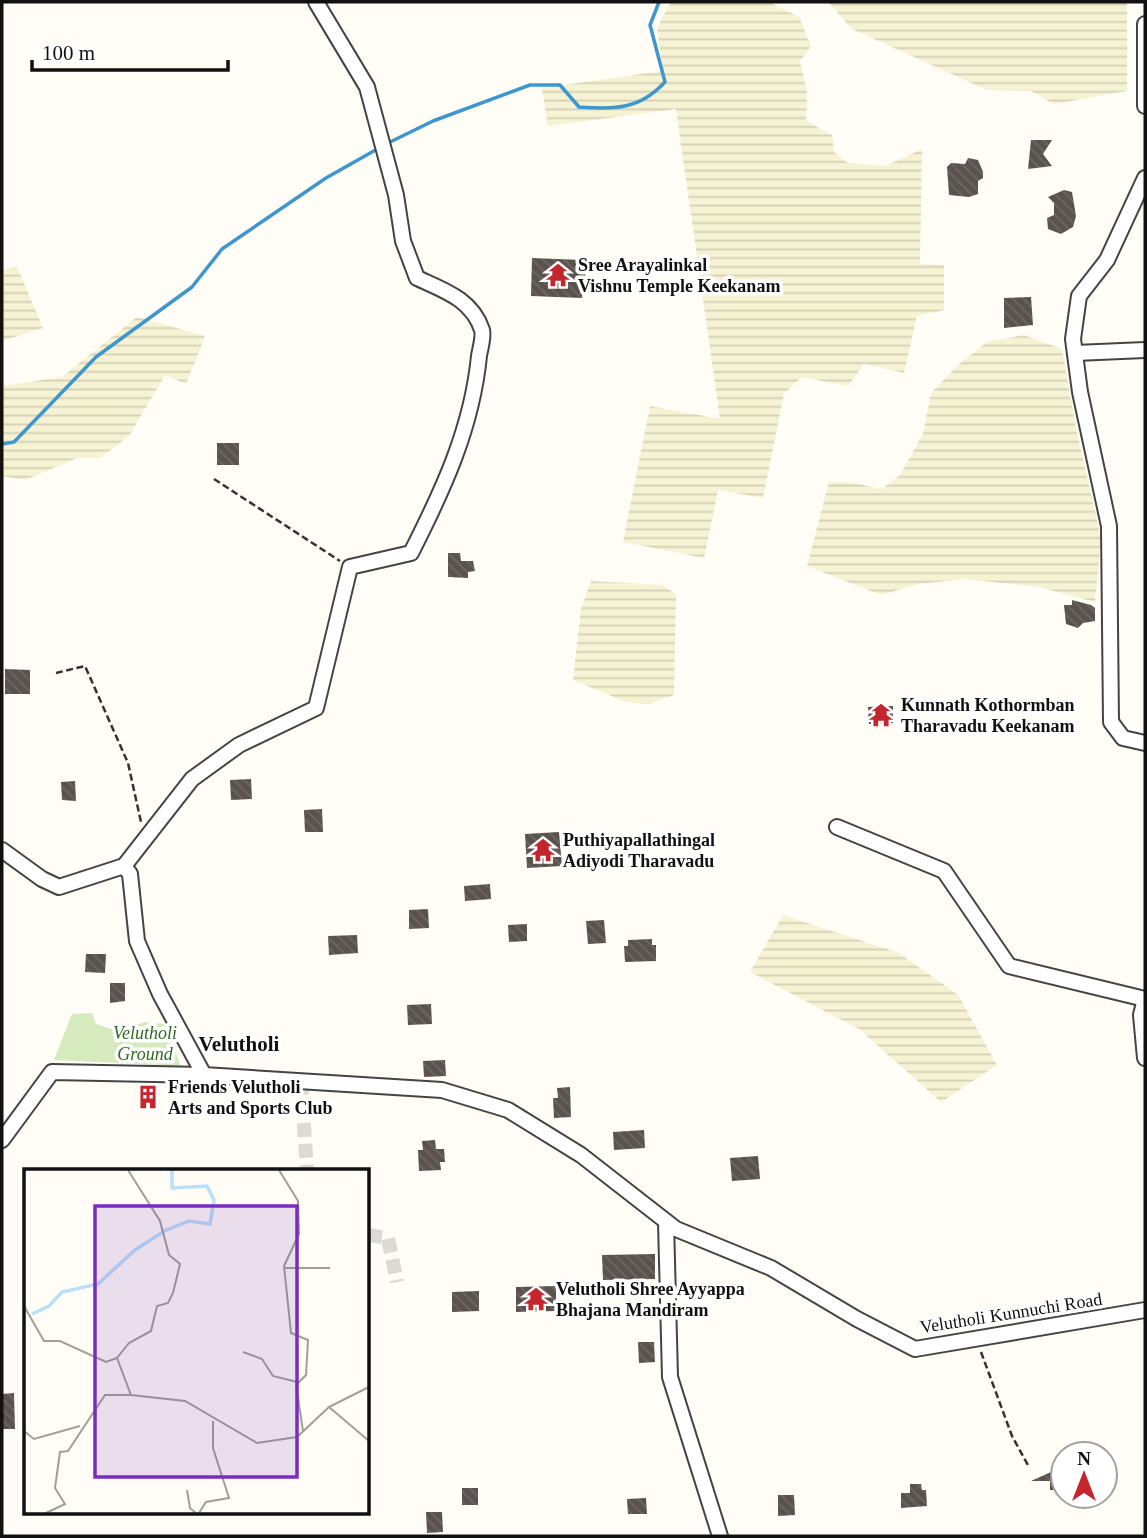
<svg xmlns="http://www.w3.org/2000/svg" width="1147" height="1538" font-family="Georgia,serif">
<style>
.farmland{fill:url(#farmland-rules)}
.grass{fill:#d5ebbd}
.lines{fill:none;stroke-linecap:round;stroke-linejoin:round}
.stream{stroke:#3f96cf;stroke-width:3.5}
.building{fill:url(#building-back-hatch)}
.street-tunnel{stroke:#dbdad3;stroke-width:14;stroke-dasharray:14 7;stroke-linecap:butt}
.street-casing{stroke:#444;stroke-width:18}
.path{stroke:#333;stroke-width:2.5;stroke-dasharray:7 3.5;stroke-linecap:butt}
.street{stroke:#fff;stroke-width:14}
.labels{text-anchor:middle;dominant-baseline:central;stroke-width:7;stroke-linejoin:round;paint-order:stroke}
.poi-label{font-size:18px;font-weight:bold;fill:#111;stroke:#fff;text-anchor:start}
.park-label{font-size:18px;font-style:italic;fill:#2f6b1f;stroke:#fff}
.street-label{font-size:18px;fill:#111;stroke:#fff}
.quarter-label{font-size:21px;font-weight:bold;fill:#111;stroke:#fff}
.inset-river{fill:none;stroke:#b9e0f7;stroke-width:3.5}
.inset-road{fill:none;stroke:#a09f9a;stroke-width:2}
.view{fill:#7b2cbf;fill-opacity:0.15;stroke:#7b2cbf;stroke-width:3.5}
.inset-edge{fill:none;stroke:#111;stroke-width:3.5}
</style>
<defs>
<pattern id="farmland-rules" width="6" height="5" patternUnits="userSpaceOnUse" patternTransform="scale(1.75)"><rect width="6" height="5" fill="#f6f3d4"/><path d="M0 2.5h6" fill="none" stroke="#d2cfb5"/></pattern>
<pattern id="building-back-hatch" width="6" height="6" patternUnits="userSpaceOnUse" patternTransform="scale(1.75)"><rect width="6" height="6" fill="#5a524d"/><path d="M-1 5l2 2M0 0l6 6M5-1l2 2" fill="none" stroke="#6d6662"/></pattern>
</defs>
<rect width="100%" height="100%" fill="#fffdf5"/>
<g class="farmland">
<path d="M671 2H769L799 17 811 46 800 62 807 92 806 121 832 135 834 152 848 163 885 166 922 149 920 264 944 265V310L917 316 904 373 864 364 848 386 802 377 784 394 763 498 718 490 704 558 623 542 650 406 720 419 676 109 548 126 542 88 663 71 657 28Z"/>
<path d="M828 2H1127V91L1054 104 1031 91 987 90 852 29Z"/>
<path d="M17 267 43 328 2 341V270Z"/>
<path d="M137 317 205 336 186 384 165 375 129 436 100 458H77L25 480 2 476V386L62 377Z"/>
<path d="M1024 335 1062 349 1075 423 1101 538 1095 602 1039 587 964 579 919 584 881 595 807 566 829 482H848L882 489 900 475 923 434 931 393 958 365 987 342Z"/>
<path d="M591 581 662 585 676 594 674 695 649 704 626 702 573 680 581 609Z"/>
<path d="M783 915 899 953 958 995 997 1065 941 1102 859 1029 750 972Z"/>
</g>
<path class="grass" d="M92 1013 96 1024 117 1031 145 1022 164 1024 181 1066 54 1060 72 1014Z"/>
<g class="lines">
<g class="stream">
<path d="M386 144 433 121 530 85H560L579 107C616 109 639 110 665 82L650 25 659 2"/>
<path d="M2 444 14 442 96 357 192 287 222 249 326 178 379 148"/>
</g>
</g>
<g class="building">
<path d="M1031 140H1052L1043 154 1052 166 1028 169Z"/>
<path d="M968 158 978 160 983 172V178L978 181V194L969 197 949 195 947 167 951 163 965 164Z"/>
<path d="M1064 190 1072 192 1076 216 1073 227 1061 234 1048 229 1047 218 1054 215V203L1048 197Z"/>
<path d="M532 258 582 260V268L586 269 582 298 531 296Z"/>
<path d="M1031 297 1033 325 1004 328V298Z"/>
<rect x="217" y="443" width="22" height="22"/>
<path d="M448 553H460L461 561H473L475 571 468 572V578L448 577Z"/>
<path d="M1072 600 1091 605 1095 608V621L1083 623 1078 628 1066 624 1064 605H1072Z"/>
<path d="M5 669 30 670V694H5Z"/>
<path d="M893 706V723L869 724 868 707Z"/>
<path d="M251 779 252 799 231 800 230 780Z"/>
<path d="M75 781 76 801 62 800 61 782Z"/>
<path d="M322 809 323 832H305L304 810Z"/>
<path d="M559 832 562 866 527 868 525 834Z"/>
<path d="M490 884 491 899 465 901 464 886Z"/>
<path d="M428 909 429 928 409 929V910Z"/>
<path d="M604 920 606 943 588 944 586 921Z"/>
<path d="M527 924V941L509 942 508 925Z"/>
<path d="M357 935 358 953 329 955 328 936Z"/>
<path d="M652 939V945H656V961L625 962 624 946H628V940Z"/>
<path d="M86 954H106L105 973 85 972Z"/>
<path d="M110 983H125V1001L110 1003Z"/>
<path d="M431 1004 432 1024 408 1025 407 1005Z"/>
<path d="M445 1060 446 1076 424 1077 423 1061Z"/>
<path d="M570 1087 571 1117 554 1118 553 1098H558L557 1088Z"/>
<path d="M644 1130 645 1148 614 1150 613 1132Z"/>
<path d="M435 1140 436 1149H444L445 1162H440L441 1170 419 1171 418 1150H423L422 1141Z"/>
<path d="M758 1156 760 1179 732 1181 730 1158Z"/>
<path d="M655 1254V1279L603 1280 602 1255Z"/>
<path d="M556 1286V1311L516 1312V1287Z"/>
<path d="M479 1291V1311L452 1312V1292Z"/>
<path d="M638 1342H654L655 1362 639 1363Z"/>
<path d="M14 1393 15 1429H2V1394Z"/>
<path d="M1051 1466H1063V1490H1050V1481H1031L1051 1472Z"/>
<path d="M910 1484H921L922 1490H926L927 1506 901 1508V1493H910Z"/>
<rect x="462" y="1488" width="16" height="17"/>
<path d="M778 1495H794L795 1515 778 1516Z"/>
<path d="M646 1498 647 1514H628L627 1499Z"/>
<path d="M426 1512H442L443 1532 427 1533Z"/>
</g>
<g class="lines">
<g class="street-tunnel">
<path d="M301 1081 307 1170"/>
<path d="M368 1235 388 1238 397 1282"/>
</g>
<g class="street-casing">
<g id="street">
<path d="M316 2 367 87 396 195 403 241 417 278C443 290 472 299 482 330 484 337 480 349 479 356 472 428 443 490 411 553L350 567 316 708 239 745 192 779 124 866 130 874 137 941 160 994 204 1075 442 1090 508 1110 581 1155 676 1229 771 1268 857 1319 915 1349 1145 1310"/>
<path d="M1145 24V106"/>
<path d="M1145 178 1107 260 1079 296 1073 339 1080 392 1109 526 1111 722 1123 738 1145 743"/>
<path d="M1075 353 1145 350"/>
<path d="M837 827 944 871 1009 966 1145 999"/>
<path d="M2 850 42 879 59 887 124 866"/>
<path d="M1145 999 1141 1015 1145 1058"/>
<path d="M2 1140 52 1072 204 1075"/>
<path d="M666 1222 670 1377 720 1536"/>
</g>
</g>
<g class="path">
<path d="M214 479 340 561"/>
<path d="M56 673 85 666 128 763 141 822"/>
<path d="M981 1352 1012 1436 1029 1467"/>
</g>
<use href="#street" class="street"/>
</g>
<defs>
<g id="temple-bare" transform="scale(1.89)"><path d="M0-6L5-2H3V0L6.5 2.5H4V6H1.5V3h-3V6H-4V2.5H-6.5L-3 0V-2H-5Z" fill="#c4262e" stroke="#fff" stroke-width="2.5" paint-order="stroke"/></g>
<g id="building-bare" transform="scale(1.89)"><path d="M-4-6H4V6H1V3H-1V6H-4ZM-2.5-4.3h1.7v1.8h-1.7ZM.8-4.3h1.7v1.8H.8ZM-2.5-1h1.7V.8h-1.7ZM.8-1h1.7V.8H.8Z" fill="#c4262e" stroke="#fff" stroke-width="2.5" paint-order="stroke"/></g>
</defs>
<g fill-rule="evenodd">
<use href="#temple-bare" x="558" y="275"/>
<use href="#temple-bare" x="881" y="715"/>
<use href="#temple-bare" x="543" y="850"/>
<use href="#building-bare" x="148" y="1097"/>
<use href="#temple-bare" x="536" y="1299"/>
</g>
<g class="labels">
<g class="poi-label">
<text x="578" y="265">Sree Arayalinkal<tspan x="578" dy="21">Vishnu Temple Keekanam</tspan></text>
<text x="901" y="705">Kunnath Kothormban<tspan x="901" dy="21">Tharavadu Keekanam</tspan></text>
<text x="563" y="840">Puthiyapallathingal<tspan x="563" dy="21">Adiyodi Tharavadu</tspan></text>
<text x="168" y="1087">Friends Velutholi<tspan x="168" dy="21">Arts and Sports Club</tspan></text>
<text x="556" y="1289">Velutholi Shree Ayyappa<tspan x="556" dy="21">Bhajana Mandiram</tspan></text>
</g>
<g class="park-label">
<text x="145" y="1033">Velutholi<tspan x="145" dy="21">Ground</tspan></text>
</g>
<g class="street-label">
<text transform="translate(1011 1313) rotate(-9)">Velutholi Kunnuchi Road</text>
</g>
<g class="quarter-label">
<text x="239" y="1044">Velutholi</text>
</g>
</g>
<g transform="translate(24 1169)">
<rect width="345" height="345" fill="#fffdf5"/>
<path class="inset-river" d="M8 145 25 137 38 123 74 115 111 81 142 61 165 52 186 55 190 31 183 17 148 19V1"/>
<path class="inset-road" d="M104 1 136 52 145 86 156 95 149 124 144 134 133 137 127 162 105 174 93 189 107 226 161 232 233 274 273 268 305 238M255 1 274 32 275 65 260 97 267 164 284 171 282 206 272 216 279 262M261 99H306M0 137 20 172H36L82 193 93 189M219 183 238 190 249 207 273 213M345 218 305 238 345 272M0 262 10 270 56 257M163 321 166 339 172 344M22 344 41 335 31 319 36 283 44 282 81 226H106M175 344 182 333 205 329 189 279V252"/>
<path class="view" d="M71 37H273V308H71Z"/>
<rect width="345" height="345" class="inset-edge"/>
</g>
<rect width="1147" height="1538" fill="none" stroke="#111111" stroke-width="7"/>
<g transform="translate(1084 1475)"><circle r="33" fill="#ffffff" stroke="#a0a0a0" stroke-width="2"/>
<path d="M0-5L12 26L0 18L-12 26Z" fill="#c4262e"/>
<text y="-10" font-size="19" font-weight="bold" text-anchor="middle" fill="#111111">N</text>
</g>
<path d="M32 60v10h196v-10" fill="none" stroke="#111111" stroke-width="3.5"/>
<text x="42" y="60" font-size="21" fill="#111111" stroke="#ffffff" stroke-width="5" paint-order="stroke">100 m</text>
</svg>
